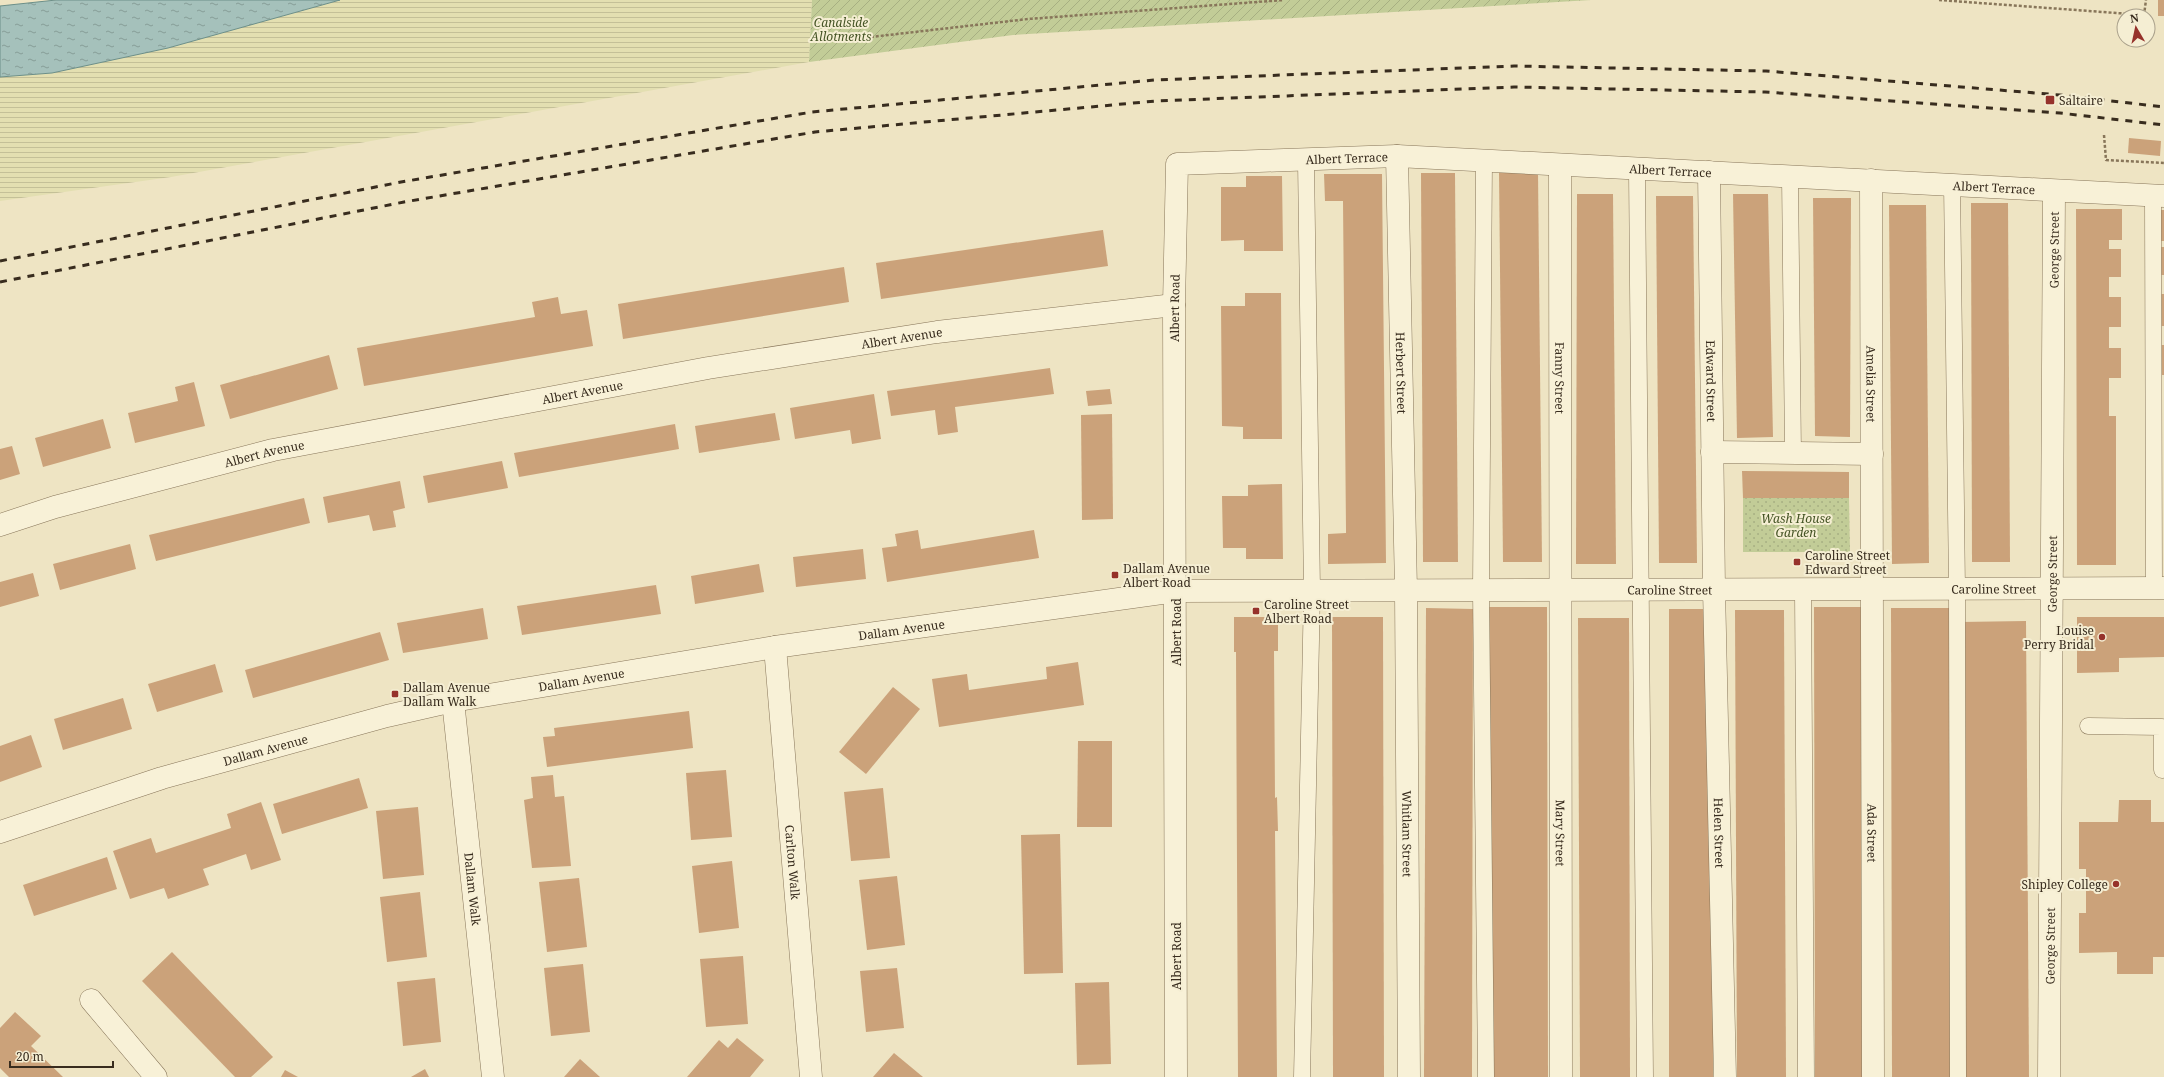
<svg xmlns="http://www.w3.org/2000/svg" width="2164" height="1077" font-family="'Noto Serif',serif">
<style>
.farmland{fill:url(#farmland-rules)}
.park{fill:url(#park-dots)}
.garden{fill:url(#garden-furrows)}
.water{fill:url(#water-ripples);stroke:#6c8f89}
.building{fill:#cba27a}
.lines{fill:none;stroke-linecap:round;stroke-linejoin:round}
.service-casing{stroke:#88765a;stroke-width:17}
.minor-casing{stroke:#88765a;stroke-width:23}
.path{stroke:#88765a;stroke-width:2.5;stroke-dasharray:3 2;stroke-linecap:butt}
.service{stroke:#f8f1d7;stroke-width:16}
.minor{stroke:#f8f1d7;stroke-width:22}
.rail{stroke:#382c1e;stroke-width:3;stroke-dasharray:7 7;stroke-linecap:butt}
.poi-dot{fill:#96322b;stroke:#f5eed3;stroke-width:1.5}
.labels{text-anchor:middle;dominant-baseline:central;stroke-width:4;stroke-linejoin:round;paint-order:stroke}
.park-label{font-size:12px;font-style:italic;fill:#455425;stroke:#f5eed3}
.poi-label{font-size:12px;fill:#382c1e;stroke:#f5eed3;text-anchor:start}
.street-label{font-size:12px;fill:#382c1e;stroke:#f5eed3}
</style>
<defs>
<pattern id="farmland-rules" width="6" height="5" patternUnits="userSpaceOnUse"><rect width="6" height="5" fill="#e3dfb1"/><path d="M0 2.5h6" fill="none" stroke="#c4c098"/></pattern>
<pattern id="park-dots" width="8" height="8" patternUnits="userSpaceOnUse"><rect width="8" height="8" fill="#c2cc97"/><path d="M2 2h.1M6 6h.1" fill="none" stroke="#a7af82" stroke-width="1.8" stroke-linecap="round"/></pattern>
<pattern id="garden-furrows" width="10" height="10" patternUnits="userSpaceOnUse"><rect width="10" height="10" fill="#c2cc97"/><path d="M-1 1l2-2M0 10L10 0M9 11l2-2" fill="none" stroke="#a7af82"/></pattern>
<pattern id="water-ripples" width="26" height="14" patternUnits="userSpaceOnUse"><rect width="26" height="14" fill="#a5c1bb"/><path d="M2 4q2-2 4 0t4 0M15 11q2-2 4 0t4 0" fill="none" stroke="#879d97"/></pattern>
</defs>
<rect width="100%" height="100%" fill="#eee4c3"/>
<path class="farmland" d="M340 0H812L809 62 171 177 0 201V77L52 73 168 48Z"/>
<path class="park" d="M1743 498H1849L1850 552H1743Z"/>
<path class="garden" d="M812 0H1591L1013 35 809 62Z"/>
<path class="water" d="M56 0H340L168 48 52 73 0 77V6Z"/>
<g class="building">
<rect x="2158" y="0" width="6" height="16"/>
<path d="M2129 138 2161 141 2160 156 2128 153Z"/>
<path d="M1499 172H1538L1542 562H1503Z"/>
<path d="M1421 173H1455L1458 562H1423Z"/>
<path d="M1324 174H1382L1386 563 1328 564V534L1346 533V530L1343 201H1325Z"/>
<path d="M1246 176H1282L1283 251H1244V240L1221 241V187H1246Z"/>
<path d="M1577 194H1613L1616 564H1576Z"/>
<path d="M1733 194H1768L1773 437 1737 438Z"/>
<path d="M1656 196H1693L1697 563H1659Z"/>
<path d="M1813 198H1851L1850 437 1815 436Z"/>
<path d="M1971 203H2008L2010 562H1972Z"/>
<path d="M1889 205H1926L1929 563 1892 564Z"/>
<path d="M2076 209H2122V240H2109V249H2121V277H2109V297H2121V327H2109V348H2121V378H2109V416H2116V565H2077Z"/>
<rect x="2160" y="210" width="4" height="31"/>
<path d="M1103 230 1108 266 881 299 876 263Z"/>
<rect x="2161" y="247" width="3" height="28"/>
<path d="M844 267 849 302 623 339 618 304Z"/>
<path d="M1245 293H1281L1282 439H1243V427L1222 426 1221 306H1245Z"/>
<path d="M2160 294H2164V326H2161Z"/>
<path d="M558 297 561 314 587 310 593 346 364 386 357 348 535 317 532 302Z"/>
<rect x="2161" y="345" width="3" height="30"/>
<path d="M329 355 338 389 230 419 220 385Z"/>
<path d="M1050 368 1054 394 955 407 958 432 938 435 935 410 891 416 887 391Z"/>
<path d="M194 382 205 426 135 443 128 413 178 401 175 387Z"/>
<path d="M1110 389 1112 404 1088 406 1086 391Z"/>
<path d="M874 394 881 439 852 444 850 430 795 439 790 408Z"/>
<path d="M775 413 780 440 699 453 695 426Z"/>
<path d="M1112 414 1113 519 1082 520 1081 415Z"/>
<path d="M103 419 111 448 43 467 35 438Z"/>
<path d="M675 424 679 449 519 477 514 453Z"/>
<path d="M12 446 20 474 0 480V449Z"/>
<path d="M502 461 508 488 428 503 423 476Z"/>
<path d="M1742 471 1849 472V498H1743Z"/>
<path d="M400 481 405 508 393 511 396 527 373 531 369 515 328 523 323 497Z"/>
<path d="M1282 484 1283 559H1246V548H1223L1222 496H1248V485Z"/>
<path d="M304 498 310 523 156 561 149 535Z"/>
<path d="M918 530 921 549 1034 530 1039 558 887 582 882 548 897 546 895 534Z"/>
<path d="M130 544 136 569 60 590 53 564Z"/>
<path d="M863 549 866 579 796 587 793 557Z"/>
<path d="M759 564 764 592 695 604 691 576Z"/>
<path d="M33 573 39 596 0 607V582Z"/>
<path d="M656 585 661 614 522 635 517 606Z"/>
<path d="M1488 607H1547L1548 1077H1489Z"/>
<path d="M1814 607H1869L1870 1077H1815Z"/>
<path d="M483 608 488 639 403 653 397 623Z"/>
<path d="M1426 608 1473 609 1472 1077H1424Z"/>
<path d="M1891 608H1950L1951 1077H1892Z"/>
<rect x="1669" y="609" width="44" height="468"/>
<path d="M1735 610H1784L1786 1077H1737Z"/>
<path d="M1234 617H1278V651H1274L1275 798 1277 797 1278 831H1275L1277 1077H1238L1236 652H1234Z"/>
<path d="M1332 617H1383L1384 1077H1333Z"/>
<path d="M2077 617H2164V657L2119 658V672L2077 673Z"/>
<path d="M1578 618H1629L1630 1077H1580Z"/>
<path d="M2026 621 2029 1077H1963L1960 622Z"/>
<path d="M380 632 389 660 253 698 245 670Z"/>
<path d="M1078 662 1084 705 939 727 932 679 967 674 969 690 1047 679 1046 667Z"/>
<path d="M215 664 223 692 157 712 148 684Z"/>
<path d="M893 687 920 709 866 774 839 752Z"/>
<path d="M123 698 132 729 63 750 54 719Z"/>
<path d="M689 711 693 748 547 767 543 737 555 736 554 728Z"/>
<path d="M31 735 42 767 0 782V746Z"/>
<path d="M1078 741H1112V827H1077Z"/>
<path d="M726 770 732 837 691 840 686 773Z"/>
<path d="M553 775 555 797 564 796 571 866 532 868 524 800 533 798 531 777Z"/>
<path d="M359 778 368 808 282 834 273 804Z"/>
<path d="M883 788 890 858 851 861 844 792Z"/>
<path d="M2119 800H2151V822H2164V957H2153V974H2117V952L2079 953V913H2086V869H2079V822H2118Z"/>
<path d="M261 802 281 860 251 870 246 854 203 869 209 885 168 899 164 888 130 899 113 851 151 838 156 853 231 828 227 814Z"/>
<path d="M418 807 424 875 383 879 376 811Z"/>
<path d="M1060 834 1063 973 1024 974 1021 835Z"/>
<path d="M107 857 117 889 34 916 23 885Z"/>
<path d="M732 861 739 928 699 933 692 866Z"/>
<path d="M897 876 905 945 867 950 859 880Z"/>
<path d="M579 878 587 947 547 952 539 882Z"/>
<path d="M420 892 427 957 387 962 380 897Z"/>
<path d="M172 952 273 1057 251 1077H235L142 981Z"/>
<path d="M743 956 748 1024 706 1027 700 959Z"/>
<path d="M583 964 590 1032 551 1036 544 968Z"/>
<path d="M897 968 904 1028 866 1032 860 971Z"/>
<path d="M435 978 441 1042 403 1046 397 982Z"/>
<path d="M1109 982 1111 1064 1077 1065 1075 983Z"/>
<path d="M15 1012 41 1036 31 1046 63 1077H9L0 1068V1028Z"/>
<path d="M737 1038 764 1060 750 1077H687L719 1040 728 1048Z"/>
<path d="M894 1053 923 1077H873Z"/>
<path d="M580 1059 600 1077H564Z"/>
<path d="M425 1069 429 1077H411Z"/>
<path d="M285 1070 298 1077H281Z"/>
</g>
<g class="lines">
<g class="service-casing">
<g id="service">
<path d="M1484 159 1481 590 1486 1077"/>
<path d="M1637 170 1645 1077"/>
<path d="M1790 176 1793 453"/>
<path d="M1952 183 1957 589 1958 1077"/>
<path d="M2153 195 2154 588"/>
<path d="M1803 589 1806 1077"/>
<path d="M2088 726 2162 727V770L2164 769"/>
<path d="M1302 1077 1312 591 1306 161"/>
</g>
</g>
<g class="minor-casing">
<g id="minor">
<path id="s1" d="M1397 156 1406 590 1409 1077"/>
<path id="s2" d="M1560 165 1561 1077"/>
<path id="s3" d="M1709 172 1714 589 1725 1077"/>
<path id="s4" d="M1871 180 1873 1077"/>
<path d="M1712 452 1872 454"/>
<path id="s5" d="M0 525 55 507 273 450 708 368 937 332 1174 305"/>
<path id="s6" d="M775 647 811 1077"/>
<path id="s7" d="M453 701 493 1077"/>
<path id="s8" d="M0 832 162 778 387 716 453 701 775 647 1176 591 2164 588"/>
<path d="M91 1000 156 1077"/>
<path id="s9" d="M1176 1077 1174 305 1177 164 1397 156 2164 196"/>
<path id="s10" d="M2049 1077 2054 191"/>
</g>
</g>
<g class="path">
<path d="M1939 0 2144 15 2146 0"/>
<path d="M836 41 1028 19 1284 0"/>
<path d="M2104 135 2106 160 2164 163"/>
</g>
<use href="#service" class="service"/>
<use href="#minor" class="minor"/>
<g class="rail">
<path d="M0 261 401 182 812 112 1154 80 1514 66 1766 71 2060 95 2164 107"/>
<path d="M0 282 404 202 815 132 1156 101 1514 87 1765 92 2060 113 2164 125"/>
</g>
</g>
<g class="poi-dot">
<rect x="2045" y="95" width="10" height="10" rx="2"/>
<rect x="1793" y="558" width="8" height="8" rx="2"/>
<rect x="1111" y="571" width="8" height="8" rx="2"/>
<rect x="1252" y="607" width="8" height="8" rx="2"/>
<circle cx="2102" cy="637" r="4"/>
<rect x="391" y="690" width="8" height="8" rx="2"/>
<circle cx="2116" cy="884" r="4"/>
</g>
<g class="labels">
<g class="park-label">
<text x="841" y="22">Canalside<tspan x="841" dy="14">Allotments</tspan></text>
<text x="1796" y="518">Wash House<tspan x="1796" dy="14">Garden</tspan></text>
</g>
<g class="poi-label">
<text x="2059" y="100">Saltaire</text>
<text x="1805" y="555">Caroline Street<tspan x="1805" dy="14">Edward Street</tspan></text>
<text x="1123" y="568">Dallam Avenue<tspan x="1123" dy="14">Albert Road</tspan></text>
<text x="1264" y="604">Caroline Street<tspan x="1264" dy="14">Albert Road</tspan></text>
<text x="2094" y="630" text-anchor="end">Louise<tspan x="2094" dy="14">Perry Bridal</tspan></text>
<text x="403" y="687">Dallam Avenue<tspan x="403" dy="14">Dallam Walk</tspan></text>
<text x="2108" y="884" text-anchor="end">Shipley College</text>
</g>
<g class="street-label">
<text stroke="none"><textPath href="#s9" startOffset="1083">Albert Terrace</textPath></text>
<text stroke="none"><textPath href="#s9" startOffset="1407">Albert Terrace</textPath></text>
<text stroke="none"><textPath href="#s9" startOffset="1731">Albert Terrace</textPath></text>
<text stroke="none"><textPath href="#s10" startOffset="827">George Street</textPath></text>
<text stroke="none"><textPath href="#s9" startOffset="769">Albert Road</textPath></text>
<text stroke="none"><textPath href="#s5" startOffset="922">Albert Avenue</textPath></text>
<text stroke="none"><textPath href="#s1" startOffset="217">Herbert Street</textPath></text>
<text stroke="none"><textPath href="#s2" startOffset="213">Fanny Street</textPath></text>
<text stroke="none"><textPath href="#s3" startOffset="209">Edward Street</textPath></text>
<text stroke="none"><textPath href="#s4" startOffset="204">Amelia Street</textPath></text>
<text stroke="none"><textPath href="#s5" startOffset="598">Albert Avenue</textPath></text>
<text stroke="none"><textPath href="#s5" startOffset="274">Albert Avenue</textPath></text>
<text stroke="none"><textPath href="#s10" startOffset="503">George Street</textPath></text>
<text stroke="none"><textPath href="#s8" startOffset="2021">Caroline Street</textPath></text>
<text stroke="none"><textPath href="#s8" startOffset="1697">Caroline Street</textPath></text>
<text stroke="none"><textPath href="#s8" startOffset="926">Dallam Avenue</textPath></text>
<text transform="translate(1176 632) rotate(-90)">Albert Road</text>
<text stroke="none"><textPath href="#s8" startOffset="602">Dallam Avenue</textPath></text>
<text stroke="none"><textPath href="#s8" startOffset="278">Dallam Avenue</textPath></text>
<text stroke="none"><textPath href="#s2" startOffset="668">Mary Street</textPath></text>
<text stroke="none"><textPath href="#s3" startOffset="661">Helen Street</textPath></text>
<text stroke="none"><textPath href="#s4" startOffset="653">Ada Street</textPath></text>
<text stroke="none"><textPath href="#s1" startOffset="678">Whitlam Street</textPath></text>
<text stroke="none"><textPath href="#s6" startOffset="216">Carlton Walk</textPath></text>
<text stroke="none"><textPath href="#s7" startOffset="189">Dallam Walk</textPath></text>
<text stroke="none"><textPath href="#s10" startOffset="131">George Street</textPath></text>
<text transform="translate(1176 956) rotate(-90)">Albert Road</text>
</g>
</g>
<g transform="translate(2136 28) rotate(351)"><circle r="19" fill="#f5eed3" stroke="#a9a08b"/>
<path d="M0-3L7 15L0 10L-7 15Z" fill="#96322b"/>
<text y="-6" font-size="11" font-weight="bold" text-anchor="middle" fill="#382c1e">N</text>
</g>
<path d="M10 1061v6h103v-6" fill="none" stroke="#382c1e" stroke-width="2"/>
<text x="16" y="1061" font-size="12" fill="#382c1e" stroke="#f5eed3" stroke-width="3" paint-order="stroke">20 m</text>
</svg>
